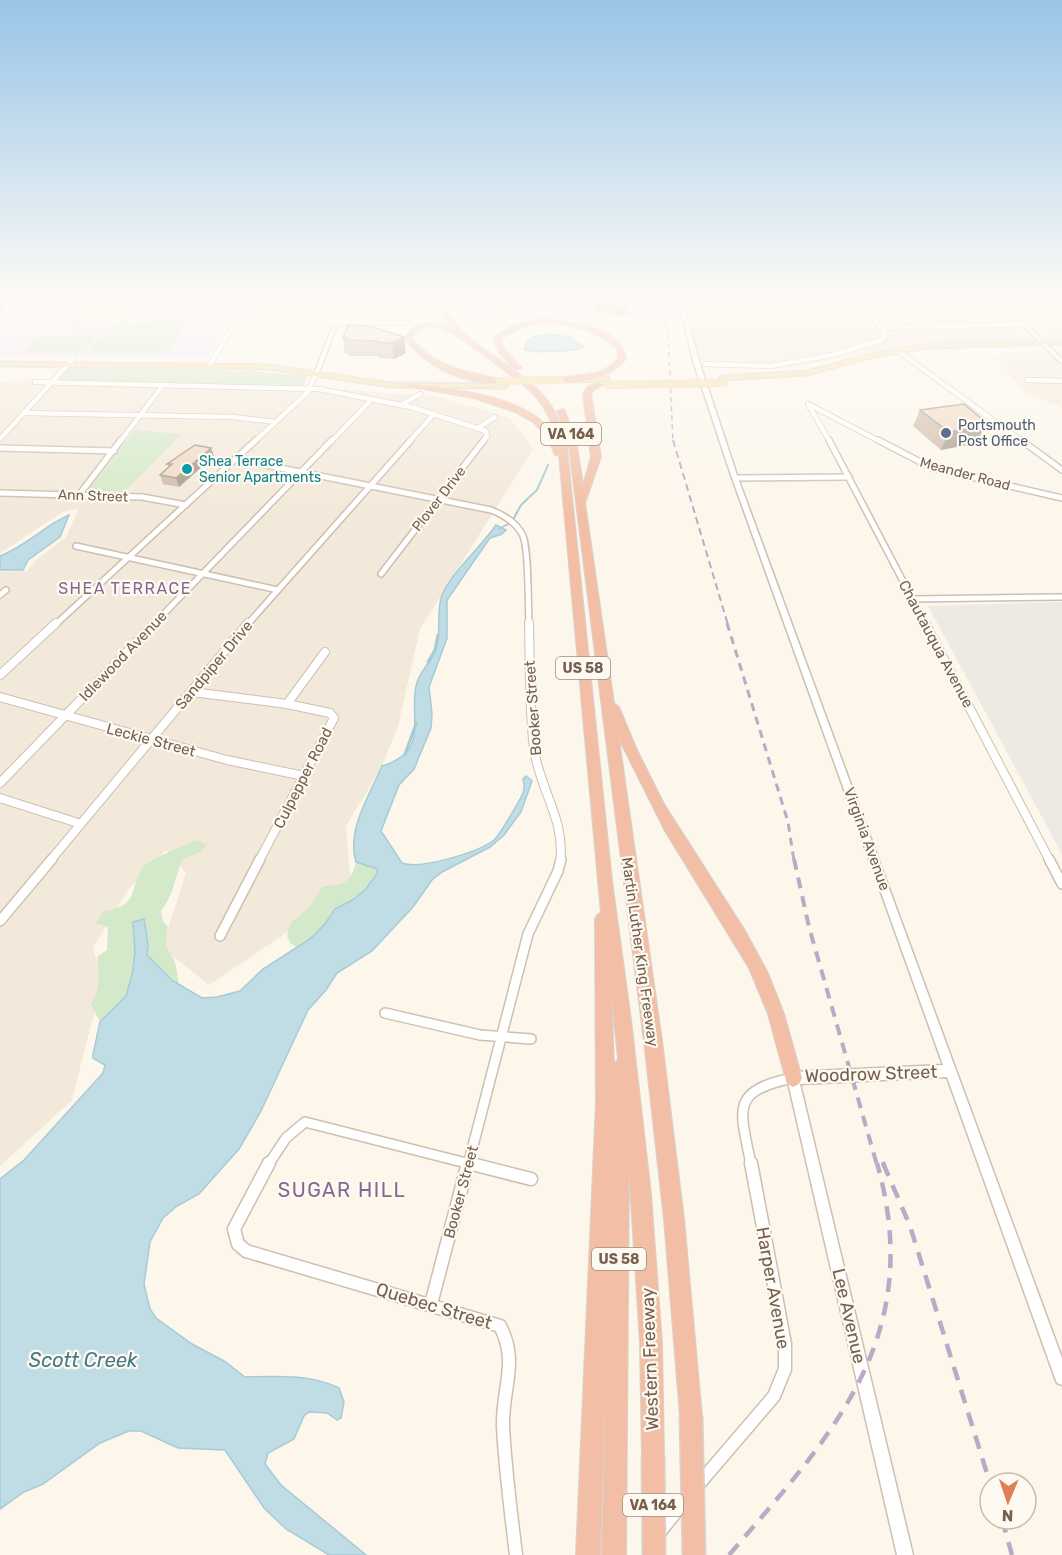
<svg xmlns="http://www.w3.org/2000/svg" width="1062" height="1555" font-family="Rubik,sans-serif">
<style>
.residential{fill:#f3e9da}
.industrial{fill:#ede9e3}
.education{fill:#f3e7f8}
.green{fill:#d4e9c9}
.water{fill:#c0dde5;stroke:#a7cbd6;stroke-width:1.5}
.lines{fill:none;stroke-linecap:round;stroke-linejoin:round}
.stream-far1{stroke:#a7cbd6;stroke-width:2}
.stream{stroke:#a7cbd6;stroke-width:3}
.minor-far4-casing{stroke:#cebfb1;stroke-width:6}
.minor-far3-casing{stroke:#cebfb1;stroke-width:8}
.minor-far2-casing{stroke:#cebfb1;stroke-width:10}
.minor-far1-casing{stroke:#cebfb1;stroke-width:12}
.minor-casing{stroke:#cebfb1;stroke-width:15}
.tertiary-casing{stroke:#cebfb1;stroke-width:3}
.primary-casing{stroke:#d9d2ce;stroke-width:3}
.motorway-casing{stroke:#d9d2ce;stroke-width:2}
.minor-far4{stroke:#fff;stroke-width:4.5}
.minor-far3{stroke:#fff;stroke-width:5}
.minor-far2{stroke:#fff;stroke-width:8}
.minor-far1{stroke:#fff;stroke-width:9}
.minor{stroke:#fff;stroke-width:12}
.tertiary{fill:#fff;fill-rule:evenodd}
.primary{fill:#f6dea8;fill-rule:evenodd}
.motorway{fill:#f2bfa6;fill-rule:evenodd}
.rail-far4{stroke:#bba9c6;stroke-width:1.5;stroke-dasharray:5 4;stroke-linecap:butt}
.rail-far3{stroke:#bba9c6;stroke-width:2;stroke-dasharray:7 4.5;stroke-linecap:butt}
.rail-far2{stroke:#bba9c6;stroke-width:3;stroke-dasharray:8 6;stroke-linecap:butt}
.rail-far1{stroke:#bba9c6;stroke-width:4;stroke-dasharray:11 8;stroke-linecap:butt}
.rail{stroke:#bba9c6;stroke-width:4.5;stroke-dasharray:14 10;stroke-linecap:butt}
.primary-bridge-casing{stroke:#d9d2ce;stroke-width:8;stroke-linecap:butt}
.motorway-bridge-casing{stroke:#d9d2ce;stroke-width:25;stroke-linecap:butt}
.primary-bridge{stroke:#f6dea8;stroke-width:7}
.motorway-bridge{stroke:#f2bfa6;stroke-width:22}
.wall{fill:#cebba9}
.shaded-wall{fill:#a89889}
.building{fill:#f0d9c4;stroke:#a89889;stroke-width:1.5}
.service-dot{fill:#5c6f8a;stroke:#fefaf2;stroke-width:2}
.culture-dot{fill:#0f9aa8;stroke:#fefaf2;stroke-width:2}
.labels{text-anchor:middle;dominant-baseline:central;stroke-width:4.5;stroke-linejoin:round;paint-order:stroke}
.far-service-label{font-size:14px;fill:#4e5e75;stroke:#fefaf2;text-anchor:start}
.shield{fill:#fefaf2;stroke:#9f8e80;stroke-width:1.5}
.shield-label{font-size:14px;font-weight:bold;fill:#76604f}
.far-culture-label{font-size:14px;fill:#0d838f;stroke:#fefaf2;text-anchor:start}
.far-street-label{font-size:14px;fill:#76604f;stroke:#fefaf2}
.street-label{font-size:15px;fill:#76604f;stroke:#fefaf2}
.neighbourhood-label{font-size:16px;letter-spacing:1.5px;fill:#866791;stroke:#fefaf2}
.near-street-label{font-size:18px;fill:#76604f;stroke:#fefaf2}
.near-neighbourhood-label{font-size:20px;letter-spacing:1.5px;fill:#866791;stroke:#fefaf2}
.near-water-label{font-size:20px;font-style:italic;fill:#497988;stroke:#fefaf2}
</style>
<rect width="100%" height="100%" fill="#fcf6eb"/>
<g class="residential">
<path d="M685 299 971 300 976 305H997L1030 339 896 346 804 365 769 369 705 368 693 336 692 320Z"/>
<path d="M1005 299H1062V338H1046Z"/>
<path d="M1062 351V408L1026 393 993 356H1001L1000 353Z"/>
<path d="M37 379 52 382 342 389 440 397 510 418 533 449 420 629 398 726 382 766 346 826 351 889 209 985 162 948 186 873 166 850 128 890 93 948 103 986 88 1036 72 1100 0 1166V572L27 571 35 561 66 537 79 508 63 512 0 553V382Z"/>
</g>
<path class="industrial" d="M1062 602V854L928 606Z"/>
<path class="education" d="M0 299H244L208 358 0 356Z"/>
<g class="green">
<path d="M91 299H96L77 323C86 333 112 329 123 321 130 316 136 306 142 299H147C141 306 136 315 129 321 115 332 89 334 74 327L71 321Z"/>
<path d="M100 299H138L121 320H81Z"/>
<path d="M166 320H186L169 350 157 353H90C100 326 142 323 166 320Z"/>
<path d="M39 336H96L83 353 24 352Z"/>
<path d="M73 368 252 371 308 376 303 387 57 380 67 369Z"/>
<path d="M135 430 182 434 124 492H90V488Z"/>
<path d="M198 840 207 845 200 852 183 859C174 878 175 893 161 911L163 921 168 927C164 945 166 945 174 960 177 966 177 977 179 985L147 955 148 945 144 920 133 922C136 944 138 980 124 998 118 1007 108 1014 100 1022L91 1004C101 987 99 975 97 957L107 950 108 927 96 923 104 911C141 906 128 888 144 866 148 861 191 841 198 840Z"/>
<path d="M356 862 377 869C377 891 348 899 334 910 329 915 328 921 323 926 316 934 307 941 298 948L290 943 287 936 290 924 309 907 323 886C343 886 351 882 356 862Z"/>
</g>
<g class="water">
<path d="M549 334 569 337 584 347C576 351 532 354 524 349 526 337 538 335 549 334Z"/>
<path d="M69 515 60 537 28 560 23 570H0V556C26 546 44 526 69 515Z"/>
<path d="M496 525 506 530 502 534 490 538 447 600V638L429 687 432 714 431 728 414 769 399 785 381 831 402 863C420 870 479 852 494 840 499 836 520 800 523 793 525 788 524 783 523 779L526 776 532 781 521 812 504 835 490 847 442 872 432 880 413 907 372 951 337 973 326 990 308 1010 261 1111 239 1149 199 1194 177 1206 163 1218 150 1242 144 1284 150 1309 156 1318 192 1344 224 1361 245 1377C276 1376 310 1374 339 1388L344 1402 341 1418 337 1420 327 1413 309 1412 304 1416 294 1439 268 1453 265 1464 281 1485 366 1555H329L286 1529 264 1508 225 1450 178 1448 141 1431H129L100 1443 43 1484 24 1492 0 1509V1179L24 1160 103 1073 105 1065 93 1058V1054L100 1022 126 996 132 975 135 953 133 922 144 919 148 945 147 955 173 981 202 998 217 997 240 991 263 969 310 939 325 924 335 909 354 899 366 889 377 874V869L356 862C346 831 370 794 382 766 430 751 409 721 416 686 419 670 434 661 437 645 441 629 436 611 442 595 451 573 482 546 496 525Z"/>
</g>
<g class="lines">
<g class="stream-far1">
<path d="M514 518 521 505 537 490 548 465"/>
<path d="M499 529 508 524"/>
</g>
<g class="stream">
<path d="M428 662 435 650 438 635"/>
<path d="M405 754 416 724"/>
</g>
<g class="minor-far4-casing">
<g id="minor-far4">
<path d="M466 299 465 309 470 317 476 318 521 299"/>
<path d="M541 299 581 318"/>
<path d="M620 299 653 315"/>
<path d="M236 321 407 323"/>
<path d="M881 328 1024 324"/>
<path d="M897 350 1023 442"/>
<path d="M706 364 771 366 837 354 883 339 885 335 862 299"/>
<path d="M209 366 249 299"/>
<path d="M1027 380 1062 381"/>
<path d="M35 382 319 389 411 407 486 431 487 436 483 442"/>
<path d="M808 404 830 442"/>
<path d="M401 405 420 394"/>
<path d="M810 405 881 442"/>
<path d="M25 413 232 417 275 422"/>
<path d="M478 428 495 417"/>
<path d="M0 439 73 359"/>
<path d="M120 442 163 385"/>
<path d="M254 442 308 392 316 373"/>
<path d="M331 442 371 400"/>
<path d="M409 442 434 414"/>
</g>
</g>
<g class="minor-far3-casing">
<g id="minor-far3">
<path d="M829 440 926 625"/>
<path d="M878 440 932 468 1062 498"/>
<path d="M1021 440 1062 470"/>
<path d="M0 448 114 451"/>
<path d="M235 459 491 510C504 515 517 523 523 536 529 550 528 606 529 625"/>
<path d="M735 478 849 477"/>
<path d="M0 493 142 497 186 505"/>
<path d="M79 495 121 440"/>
<path d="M76 546 278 590"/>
<path d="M381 574 484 440"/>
<path d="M0 595 6 590"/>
<path d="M913 599 1062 597"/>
<path d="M55 625 256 440"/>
<path d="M153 625 332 440"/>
<path d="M247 625 411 440"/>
</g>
</g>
<g class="minor-far2-casing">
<g id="minor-far2">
<path d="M529 623C530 665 529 708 534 749 539 788 566 821 560 861"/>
<path d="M925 623 1050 861"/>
<path d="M0 675 56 623"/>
<path d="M192 692 287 704 330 713 334 718 259 861"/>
<path d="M0 697 227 760 304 776"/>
<path d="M287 704 325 652"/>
<path d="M0 783 155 623"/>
<path d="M0 798 81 824"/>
<path d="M50 861 248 623"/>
</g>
</g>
<g class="minor-far1-casing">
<g id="minor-far1">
<path d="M1049 859 1062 884"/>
<path d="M0 921 52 859"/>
<path d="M220 936 260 859"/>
<path d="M385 1013 480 1035 531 1039"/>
<path d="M268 1165 286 1138 305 1122 474 1165"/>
<path d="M468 1165 528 934 558 871 561 859"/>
<path d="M751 1165C741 1111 728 1091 793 1078"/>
</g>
</g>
<g class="minor-casing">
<g id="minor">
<path d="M269 1163 234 1229 238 1244 246 1251 500 1326C519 1362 502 1388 503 1426 505 1469 511 1512 516 1555"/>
<path d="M468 1163 531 1179"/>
<path d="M431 1304 468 1163"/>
<path d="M697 1486 774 1396 785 1369V1344L751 1163"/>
<path d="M659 1533 687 1498"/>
</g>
</g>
<g class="tertiary-casing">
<g id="tertiary">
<path d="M343 299H347L319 373 314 374Z"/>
<path d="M678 299H682L700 364 738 478 1062 1358V1385L1057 1383 1055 1378 947 1077 800 1084 913 1555H897L787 1078 789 1074 793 1072 943 1065 732 478 694 364Z"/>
<path d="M996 299H1000L1062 359V364Z"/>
</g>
</g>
<g class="primary-casing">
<g id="primary">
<path d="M1062 340V344L930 348 878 356 806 375 723 380 719 378 723 376 806 371 878 352 930 344Z"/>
<path d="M0 362 269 365 391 383 504 384 508 386 504 388 391 387 269 369 0 366Z"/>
<path d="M606 377H609V381L574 382 570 380 574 378Z"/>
</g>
</g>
<g class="motorway-casing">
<g id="motorway">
<path d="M435 299H441C445 305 448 313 452 319 476 351 516 365 542 394 554 407 560 422 566 439L612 881 631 1020 651 1194 662 1343 664 1456 661 1464 653 1467 645 1464 642 1456 640 1343 629 1170 626 1555H602L606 1371 600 1555H576L596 1102 595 919 598 914 601 913 559 455H555L547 436 534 423 515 412 473 398 406 386 410 384C453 389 538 396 558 442V439C552 424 547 410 537 398 523 382 503 370 486 357 470 346 428 308 412 338 435 368 467 372 502 379V383C466 386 425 367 404 338 415 320 434 321 452 328L445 319ZM611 990 618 1059 614 1064Z"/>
<path d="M541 319C567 320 623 326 626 359 611 378 582 384 558 382V378C580 374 603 377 618 359L617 349C587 323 533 312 501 340L505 350 522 368 515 370 499 353 493 339C507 325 522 322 541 319Z"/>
<path d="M599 383 603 385 594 390 591 394 601 457 585 503 614 703 619 707 636 748 664 804 744 929 768 973 784 1014 802 1078 799 1084 793 1087 787 1084 768 1014 749 968 665 831 619 739 662 1041 684 1219 702 1416 699 1424 691 1427 683 1424 680 1416 664 1219 644 1041 568 439 557 411 564 409 576 439 583 485 591 457 583 394 588 386Z"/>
</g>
</g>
<use href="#minor-far4" class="minor-far4"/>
<use href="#minor-far3" class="minor-far3"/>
<use href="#minor-far2" class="minor-far2"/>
<use href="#minor-far1" class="minor-far1"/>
<use href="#minor" class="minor"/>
<use href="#tertiary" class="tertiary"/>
<use href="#primary" class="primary"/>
<use href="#motorway" class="motorway"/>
<path class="rail-far4" d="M661 299 668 335 673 442"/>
<path class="rail-far3" d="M673 440 728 625"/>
<path class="rail-far2" d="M727 623 788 822 794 861"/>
<g class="rail-far1">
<path d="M794 859 809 927 877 1165"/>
<path d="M883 1162 884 1165"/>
</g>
<g class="rail">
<path d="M883 1163 910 1226 990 1483"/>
<path d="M1002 1519 1012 1555"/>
<path d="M729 1555C834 1433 926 1336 877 1163"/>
</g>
<g class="primary-bridge-casing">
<g id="primary-bridge">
<path d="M499 381 561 380"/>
<path d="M607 385 725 383"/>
</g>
</g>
<g class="motorway-bridge-casing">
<g id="motorway-bridge">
<path d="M691 1416 694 1555"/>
<path d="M653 1456 654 1555"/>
</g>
</g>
<use href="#primary-bridge" class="primary-bridge"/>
<use href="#motorway-bridge" class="motorway-bridge"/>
</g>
<g class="wall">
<path d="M253 299H283L284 300 279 309 255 310Z"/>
<path d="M576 299H629L628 313 615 317 604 312 597 313 575 300Z"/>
<path d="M369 326 406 353 394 359 378 358V356H349L348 354H345L343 338Z"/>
<path d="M920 410 986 422 977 443 941 450 913 426Z"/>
<path d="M211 448 214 456 179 487 163 484 160 475 169 467 167 464Z"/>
</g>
<g class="shaded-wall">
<path d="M0 299H12L0 313Z"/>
<path d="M276 299H283L284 300 279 309Z"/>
<path d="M598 299H604V312L597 313Z"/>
<path d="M616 299H629L628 313 615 317Z"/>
<path d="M404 337 406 353 394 359 392 343Z"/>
<path d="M986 422 977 443 941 450 949 432Z"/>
<path d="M211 448 214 456 179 487 176 478Z"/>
</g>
<g class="building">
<path d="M609 299H628L617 302Z"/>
<path d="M348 325 369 326 404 337 392 343 376 342 377 341 346 340 347 338H343Z"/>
<path d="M964 404 986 422 980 423 984 426 949 432 920 410Z"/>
<path d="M195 445 211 448 176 478 160 475 172 464H167Z"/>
</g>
<linearGradient id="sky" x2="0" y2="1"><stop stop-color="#98c4e7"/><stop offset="0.58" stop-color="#fefbf6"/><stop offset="1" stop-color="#fefbf6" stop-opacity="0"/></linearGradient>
<rect width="1062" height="516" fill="url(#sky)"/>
<circle class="service-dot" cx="946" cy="433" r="6"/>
<circle class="culture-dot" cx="187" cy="469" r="6"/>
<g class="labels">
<g class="far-service-label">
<text x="958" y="425">Portsmouth<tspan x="958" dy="16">Post Office</tspan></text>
</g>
<g class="shield">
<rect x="541" y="423" width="60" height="22" rx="4.5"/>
<rect x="556" y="657" width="54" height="22" rx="4.5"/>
<rect x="592" y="1248" width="54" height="22" rx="4.5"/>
<rect x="623" y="1494" width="60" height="22" rx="4.5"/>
</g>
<g class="shield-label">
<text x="571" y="434">VA 164</text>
<text x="583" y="668">US 58</text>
<text x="619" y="1259">US 58</text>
<text x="653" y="1505">VA 164</text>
</g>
<g class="far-culture-label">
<text x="199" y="461">Shea Terrace<tspan x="199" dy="16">Senior Apartments</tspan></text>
</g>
<g class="far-street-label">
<text transform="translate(965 474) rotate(15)">Meander Road</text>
<text transform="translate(93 496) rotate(2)">Ann Street</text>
<text transform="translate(439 499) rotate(-52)">Plover Drive</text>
</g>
<g class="street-label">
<text transform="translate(936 644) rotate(62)">Chautauqua Avenue</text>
<text transform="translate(123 656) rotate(-46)">Idlewood Avenue</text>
<text transform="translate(214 665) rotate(-50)">Sandpiper Drive</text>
<text transform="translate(533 708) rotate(-94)">Booker Street</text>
<text transform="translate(151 740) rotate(15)">Leckie Street</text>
<text transform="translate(303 778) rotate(-63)">Culpepper Road</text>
<text transform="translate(867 839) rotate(70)">Virginia Avenue</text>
<text transform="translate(640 952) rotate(82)">Martin Luther King Freeway</text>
<text transform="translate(461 1192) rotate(-75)">Booker Street</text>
</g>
<g class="neighbourhood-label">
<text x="125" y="588">SHEA TERRACE</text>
</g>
<g class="near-street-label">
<text transform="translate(871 1074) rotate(-2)">Woodrow Street</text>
<text transform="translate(773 1288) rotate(80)">Harper Avenue</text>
<text transform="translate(434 1306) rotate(17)">Quebec Street</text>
<text transform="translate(849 1316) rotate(77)">Lee Avenue</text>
<text transform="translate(650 1359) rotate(-92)">Western Freeway</text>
</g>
<g class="near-neighbourhood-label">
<text x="342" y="1190">SUGAR HILL</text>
</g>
<g class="near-water-label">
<text x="83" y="1360">Scott Creek</text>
</g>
</g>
<g transform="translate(1008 1501) rotate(182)"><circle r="28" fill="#fefaf2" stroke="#c8bcb1" stroke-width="1.5"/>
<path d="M0-4.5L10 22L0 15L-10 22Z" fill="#de7f58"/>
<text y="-9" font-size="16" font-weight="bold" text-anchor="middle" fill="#76604f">N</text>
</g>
</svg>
